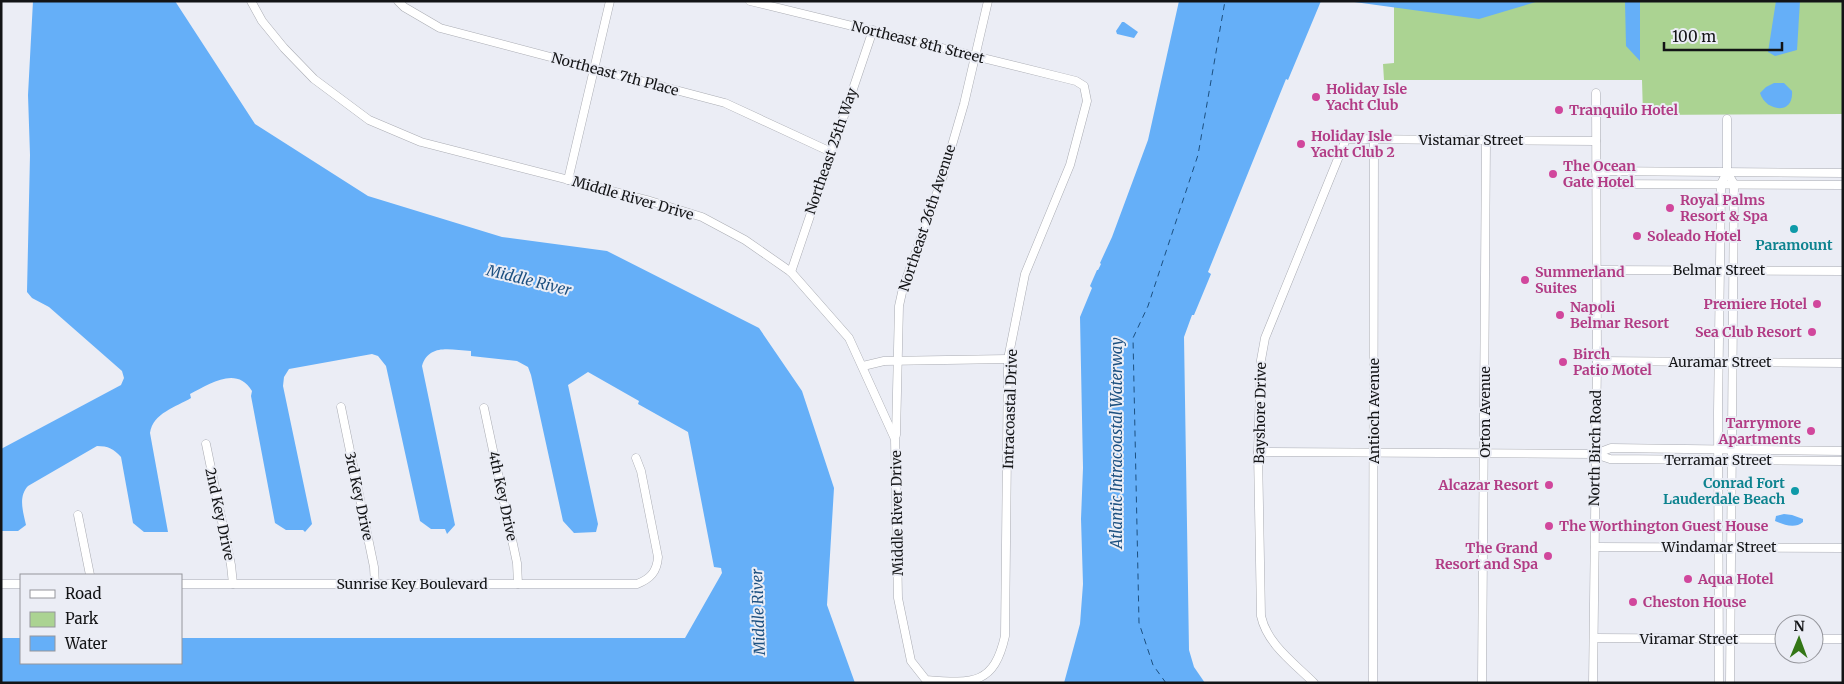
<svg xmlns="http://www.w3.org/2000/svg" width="1844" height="684" font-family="Merriweather,serif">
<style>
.green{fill:#abd392}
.water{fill:#65aff8}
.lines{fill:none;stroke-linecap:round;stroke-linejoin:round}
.ferry{stroke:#1d5080;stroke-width:1;stroke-dasharray:6 5;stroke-linecap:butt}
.minor-casing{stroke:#aaacb3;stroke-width:9}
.minor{stroke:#fff;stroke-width:8}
.hotel-dot{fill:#d1479c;stroke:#ebedf5;stroke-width:2}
.culture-dot{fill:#0f9aa8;stroke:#ebedf5;stroke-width:2}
.labels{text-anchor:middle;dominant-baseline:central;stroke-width:4;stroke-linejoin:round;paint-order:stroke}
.street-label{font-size:14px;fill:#131416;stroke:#ebedf5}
.hotel-label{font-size:14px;font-weight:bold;fill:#b23c85;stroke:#ebedf5;text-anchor:start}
.culture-label{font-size:14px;font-weight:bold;fill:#0d838f;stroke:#ebedf5}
.water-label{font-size:15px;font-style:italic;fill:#1d5080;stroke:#ebedf5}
</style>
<rect width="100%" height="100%" fill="#ebedf5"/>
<path class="green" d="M1394 1H1843V114L1643 115 1642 80H1384L1383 64 1394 63Z"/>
<g class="water">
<path d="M33 1H175L255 124 368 196 502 237 607 251 759 328 802 391 834 488 827 605 855 683H1V638H21V663H181V638H685L722 573 721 568 714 567 688 432 638 404 639 401 588 372 568 385 598 524 596 532 574 533 563 521 531 375 528 367 517 361 471 356V351C451 350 429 343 422 366L455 525 447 534 445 529H431L420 521 386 366 378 356 372 354 289 369 284 377 283 386 312 524 305 532 303 530H286L275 523 251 396 252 391C237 365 209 384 190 394L191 398C176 407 153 413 150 433L168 532H144L133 523 121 457C114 449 108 446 97 446L28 486C18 497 23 511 26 525L18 531H1V449L121 385 124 378 122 371 49 307 32 298 27 292 30 155 28 95Z"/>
<path d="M1179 1H1321L1288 80 1286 79 1208 272 1211 274 1194 315H1192L1184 337 1189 650 1194 667 1205 683H1064L1080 624 1083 584 1081 519 1083 468 1080 317 1092 288 1090 286 1097 270H1098L1101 264 1100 263 1112 237 1148 140Z"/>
<path d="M1347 1H1539L1479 19Z"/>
<path d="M1625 1H1640V61L1626 46Z"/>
<path d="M1776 1H1800L1797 50 1775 56 1768 52Z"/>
<path d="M1122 22H1124L1138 32 1134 38 1117 34 1116 31Z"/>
<path d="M1774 83H1784L1792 91C1794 115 1766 112 1760 93L1766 87Z"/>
<path d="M1784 514 1792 515 1803 519V522C1795 529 1784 525 1775 521L1776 516Z"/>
</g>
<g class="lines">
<path class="ferry" d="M1166 683 1153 665 1139 623 1133 338 1148 306 1198 155 1225 1"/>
<g class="minor-casing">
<g id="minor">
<path d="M251 1 262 21 284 48 314 79 369 120 421 142 647 200 702 217 745 240 791 272 849 338 895 439 898 598 911 661 926 680C975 684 994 684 1005 636L1008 359 1025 274 1070 165 1087 101 1084 86 1076 81 1064 78 750 1"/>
<path d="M398 1 404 7 440 28 725 103 831 152"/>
<path d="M1596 171 1843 173"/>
<path d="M1727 172 1734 184 1730 683"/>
<path d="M568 180 610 1"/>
<path d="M1596 184 1843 185"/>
<path d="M1596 270 1843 271"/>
<path d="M791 272 873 30"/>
<path d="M1597 361 1843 363"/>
<path d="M863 366 884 361 1008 359"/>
<path d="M341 407 374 567 375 585"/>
<path d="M484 408 517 563 518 584"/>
<path d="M896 435 899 306 903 288 943 176 964 104 988 1"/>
<path d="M206 444 231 565 233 584"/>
<path d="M1258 452 1595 454 1611 448 1843 451"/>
<path d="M1595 454 1610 459 1843 461"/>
<path d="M78 515 90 575"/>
<path d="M1595 547 1843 548"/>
<path d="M1 584H21"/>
<path d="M181 584H637C650 579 657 572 658 557L641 471 636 458"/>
<path d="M1594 638 1784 639"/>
<path d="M1814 639H1843"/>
<path d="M1314 683C1294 663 1267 644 1261 616L1258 452 1261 360 1265 338 1346 139 1596 141"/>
<path d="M1373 683 1374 139"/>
<path d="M1482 683 1486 140"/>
<path d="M1593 683 1597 361 1596 93"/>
<path d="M1719 683 1718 412 1721 189V184L1727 172V119"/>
</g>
</g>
<use href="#minor" class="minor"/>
</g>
<g class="hotel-dot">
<circle cx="1316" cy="97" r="5"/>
<circle cx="1559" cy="110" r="5"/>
<circle cx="1301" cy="144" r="5"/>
<circle cx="1553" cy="174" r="5"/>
<circle cx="1670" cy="208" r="5"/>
<circle cx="1637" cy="236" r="5"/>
<circle cx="1525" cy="280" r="5"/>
<circle cx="1817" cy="304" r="5"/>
<circle cx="1560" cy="315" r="5"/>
<circle cx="1812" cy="332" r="5"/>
<circle cx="1563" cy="362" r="5"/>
<circle cx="1811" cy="431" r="5"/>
<circle cx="1549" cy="485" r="5"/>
<circle cx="1549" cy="526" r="5"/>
<circle cx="1548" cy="556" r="5"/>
<circle cx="1688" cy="579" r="5"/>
<circle cx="1633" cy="602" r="5"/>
</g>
<g class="culture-dot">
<circle cx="1794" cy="229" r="5"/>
<circle cx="1795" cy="491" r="5"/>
</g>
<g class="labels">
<g class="street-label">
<text transform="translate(918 42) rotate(14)">Northeast 8th Street</text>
<text transform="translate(615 74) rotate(15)">Northeast 7th Place</text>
<text x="1471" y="140">Vistamar Street</text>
<text transform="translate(831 151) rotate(-71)">Northeast 25th Way</text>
<text transform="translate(633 198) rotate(16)">Middle River Drive</text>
<text transform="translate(927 218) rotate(-72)">Northeast 26th Avenue</text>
<text x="1719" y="270">Belmar Street</text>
<text x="1720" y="362">Auramar Street</text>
<text transform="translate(1010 409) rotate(-88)">Intracoastal Drive</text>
<text transform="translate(1374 411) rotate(-90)">Antioch Avenue</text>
<text transform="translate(1485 412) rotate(-90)">Orton Avenue</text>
<text transform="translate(1260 413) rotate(-89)">Bayshore Drive</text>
<text transform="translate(1595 448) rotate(-89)">North Birch Road</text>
<text x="1718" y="460">Terramar Street</text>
<text transform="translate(359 496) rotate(78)">3rd Key Drive</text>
<text transform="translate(503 496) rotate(78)">4th Key Drive</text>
<text transform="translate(897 513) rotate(-91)">Middle River Drive</text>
<text transform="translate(220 514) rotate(78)">2nd Key Drive</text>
<text x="1719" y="547">Windamar Street</text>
<text x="412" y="584">Sunrise Key Boulevard</text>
<text x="1689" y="639">Viramar Street</text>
</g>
<g class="hotel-label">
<text x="1326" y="89">Holiday Isle<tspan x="1326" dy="16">Yacht Club</tspan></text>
<text x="1569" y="110">Tranquilo Hotel</text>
<text x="1311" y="136">Holiday Isle<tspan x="1311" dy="16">Yacht Club 2</tspan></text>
<text x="1563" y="166">The Ocean<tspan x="1563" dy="16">Gate Hotel</tspan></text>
<text x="1680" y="200">Royal Palms<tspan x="1680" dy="16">Resort &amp; Spa</tspan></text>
<text x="1647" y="236">Soleado Hotel</text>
<text x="1535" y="272">Summerland<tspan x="1535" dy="16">Suites</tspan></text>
<text x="1807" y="304" text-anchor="end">Premiere Hotel</text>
<text x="1570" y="307">Napoli<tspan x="1570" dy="16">Belmar Resort</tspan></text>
<text x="1802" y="332" text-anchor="end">Sea Club Resort</text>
<text x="1573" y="354">Birch<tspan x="1573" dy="16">Patio Motel</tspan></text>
<text x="1801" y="423" text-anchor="end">Tarrymore<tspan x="1801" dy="16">Apartments</tspan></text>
<text x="1539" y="485" text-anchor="end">Alcazar Resort</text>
<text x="1559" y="526">The Worthington Guest House</text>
<text x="1538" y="548" text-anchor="end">The Grand<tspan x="1538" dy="16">Resort and Spa</tspan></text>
<text x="1698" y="579">Aqua Hotel</text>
<text x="1643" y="602">Cheston House</text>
</g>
<g class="culture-label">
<text x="1794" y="245">Paramount</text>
<text x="1785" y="483" text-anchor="end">Conrad Fort<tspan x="1785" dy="16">Lauderdale Beach</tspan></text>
</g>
<g class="water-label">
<text transform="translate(529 280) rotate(14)">Middle River</text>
<text transform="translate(1116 443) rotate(-90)">Atlantic Intracoastal Waterway</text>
<text transform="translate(758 612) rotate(-92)">Middle River</text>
</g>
</g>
<rect width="1844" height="684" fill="none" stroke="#131416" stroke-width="5"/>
<rect x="20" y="574" width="162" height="90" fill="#ebedf5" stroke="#95969c"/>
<rect x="30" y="590" width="25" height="8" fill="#ffffff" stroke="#95969c"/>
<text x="65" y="599" font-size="15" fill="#131416">Road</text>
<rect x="30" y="612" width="25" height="15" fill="#abd392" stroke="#95969c"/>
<text x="65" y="624" font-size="15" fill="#131416">Park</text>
<rect x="30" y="636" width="25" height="15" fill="#65aff8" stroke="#95969c"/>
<text x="65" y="649" font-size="15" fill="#131416">Water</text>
<g transform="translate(1799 639) rotate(1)"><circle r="24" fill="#ebedf5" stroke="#95969c"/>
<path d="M0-4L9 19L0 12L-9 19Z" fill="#337616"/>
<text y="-8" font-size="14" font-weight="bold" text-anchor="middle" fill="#131416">N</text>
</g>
<path d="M1664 42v8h118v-8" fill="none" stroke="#131416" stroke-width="2.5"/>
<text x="1672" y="42" font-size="15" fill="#131416" stroke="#ebedf5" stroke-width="4" paint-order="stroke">100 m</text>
</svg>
